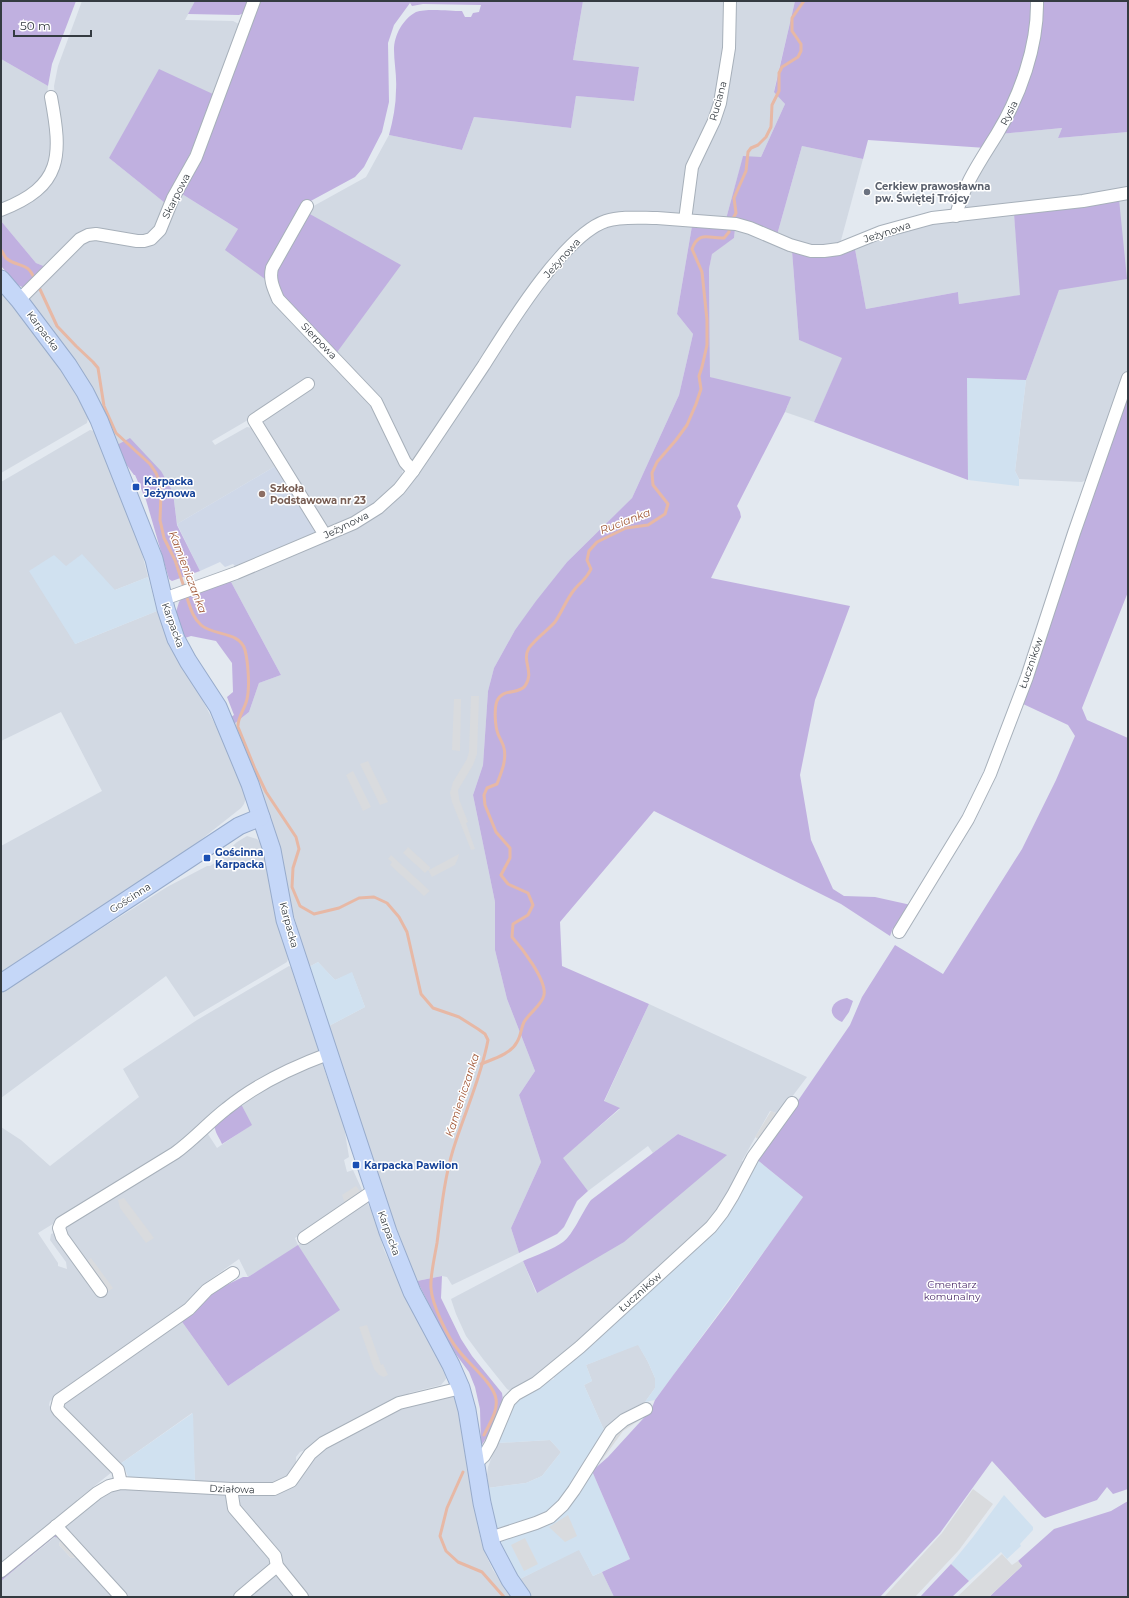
<svg xmlns="http://www.w3.org/2000/svg" width="1129" height="1598" font-family="Montserrat,sans-serif">
<style>
.residential{fill:#d2d9e3}
.commercial{fill:#d0e1f0}
.education{fill:#cfd8e8}
.green{fill:#c0b0e0}
.parking{fill:#d9dbde}
.lines{fill:none;stroke-linecap:round;stroke-linejoin:round}
.stream{stroke:#e7b8a5;stroke-width:3}
.street-casing{stroke:#a7b0ba;stroke-width:14}
.secondary-casing{stroke:#97abcb;stroke-width:19}
.street{stroke:#fff;stroke-width:12}
.secondary{stroke:#c5d7f8;stroke-width:17}
.worship-dot{fill:#6b7280;stroke:#fff;stroke-width:1.5}
.transit-dot{fill:#1a4fb4;stroke:#fff;stroke-width:1.5}
.education-dot{fill:#8d6e63;stroke:#fff;stroke-width:1.5}
.labels{text-anchor:middle;dominant-baseline:central;stroke-width:3;stroke-linejoin:round;paint-order:stroke}
.street-label{font-size:10px;fill:#343b41;stroke:#fff}
.worship-label{font-size:10px;font-weight:bold;fill:#5b616d;stroke:#fff;text-anchor:start}
.transit-label{font-size:10px;font-weight:bold;fill:#164399;stroke:#fff;text-anchor:start}
.education-label{font-size:10px;font-weight:bold;fill:#785e54;stroke:#fff;text-anchor:start}
.park-label{font-size:10px;fill:#4e2e6c;stroke:#fff}
.water-label{font-size:11px;font-style:italic;fill:#a15939;stroke:#fff}
</style>
<rect width="100%" height="100%" fill="#e3e9f0"/>
<g class="residential">
<path d="M82 1H195L185 20 233 21 239 24 215 95 109 158 165 203 151 233 141 237 106 230 46 267 36 263 1 221V213L49 182 55 99 54 86 58 66Z"/>
<path d="M583 1H727L722 76 682 211 679 213 620 212 602 216 587 224 553 254 508 315 413 461H409L378 402 335 355 308 213 310 208 366 177 389 135 462 150 474 117 571 128 576 96 634 101 639 67 573 60Z"/>
<path d="M733 1H795L774 91 785 104 761 157H743L726 219 690 215 695 169 717 121Z"/>
<path d="M1 59 48 86 47 97 55 129 48 177 1 207Z"/>
<path d="M1062 128 1058 138 1128 132V189L1082 198 962 211 966 193 1000 134Z"/>
<path d="M802 146 863 159 840 244 826 246H812L777 235Z"/>
<path d="M182 194 238 229 269 282 366 395 403 467 402 475 395 485 375 504 351 518 327 528 253 417 212 441 215 445 247 427 253 428 279 464 177 524 173 492 117 445 31 303 30 297 73 251 87 240 100 239 157 242 165 234Z"/>
<path d="M1128 198V374L1090 478 1082 482 1019 479 1015 471 1026 380 1059 289 1119 199Z"/>
<path d="M1014 214 1021 295 959 304 958 292 866 309 855 249 883 237 932 224Z"/>
<path d="M636 222 692 226 677 314 693 334 679 395 632 498 567 562 515 630 494 668 488 691 483 765 473 795 495 902V950L507 999 535 1071 519 1095 541 1162 511 1228 519 1253 452 1285 447 1277 442 1276 417 1281 399 1238 327 1027 365 1007 352 973 335 980 318 962 309 967 293 913 290 910 234 724 249 712 259 683 281 675 230 580 381 511 515 325 563 262 580 244 598 231 614 224Z"/>
<path d="M735 229 748 232 792 251 799 340 843 357 814 422 785 412 788 405 710 377 709 269 712 253 734 238Z"/>
<path d="M1 291 60 369 73 389 88 418 87 423 1 473Z"/>
<path d="M90 430 94 431 116 479 137 534 148 577 115 590 75 644 157 611 169 646 199 693 228 750 246 798 244 804 241 808 198 842 1 972V846L102 791 61 712 1 741V482Z"/>
<path d="M247 836 257 839 262 845 264 851 276 914 288 959 287 962 194 1017 166 976 1 1098V992L167 887 207 866H210L222 858 223 855 237 842Z"/>
<path d="M289 966 291 967 319 1052 278 1073 234 1098 209 1119 185 1143 173 1151 38 1233 58 1263V1266L67 1269 66 1262 50 1240 51 1234 54 1233 59 1237 65 1233 66 1224 167 1163 192 1145 206 1131 217 1148 251 1125 240 1102 257 1092 316 1063H322L344 1126 349 1157 344 1160 347 1172 353 1170 363 1192 346 1206 295 1238 298 1245 367 1202 374 1216 384 1250 412 1309 445 1372 446 1379 441 1385 409 1393 410 1396 393 1402 371 1416 308 1449 300 1452 296 1457V1466L290 1476 284 1481 272 1486H230L195 1483 192 1413 120 1464 91 1436 65 1410 64 1407 67 1400 114 1365 180 1319 228 1386 339 1310 298 1246 248 1277 239 1259 208 1281 188 1304 68 1386 50 1401 49 1405 54 1413 111 1468 112 1472 77 1500 79 1503 1 1566V1127L21 1140 50 1166 139 1097 123 1069 197 1020Z"/>
<path d="M649 1004 807 1077 779 1114 770 1111 742 1161 747 1163 720 1212 551 1369 512 1392 507 1389 483 1359 466 1336 456 1314 451 1299 523 1261 536 1293 726 1155 678 1134 653 1153 648 1146 588 1191 562 1158 620 1109 604 1102Z"/>
<path d="M638 1344 648 1362 655 1378V1388L645 1402 617 1417 604 1430 584 1385 592 1381 586 1365Z"/>
<path d="M452 1395 458 1399 459 1402 467 1465 480 1536 485 1553 493 1570 511 1597H306L236 1500 240 1494 272 1493 318 1451 399 1406Z"/>
<path d="M550 1440 561 1452 542 1476 526 1483 488 1488 487 1475 488 1467 497 1443Z"/>
<path d="M124 1487 225 1494 273 1561 236 1597H125L63 1528 102 1494Z"/>
<path d="M55 1537 61 1538 59 1545 71 1558 79 1557 115 1597H1V1581Z"/>
<path d="M579 1549 593 1576 602 1572 614 1597H532L520 1579Z"/>
<path d="M276 1571 298 1597H244Z"/>
</g>
<g class="commercial">
<path d="M967 378 1026 380 1015 471 1019 479V486L968 480Z"/>
<path d="M82 554 115 590 148 577 157 611 75 644 29 571 54 555 66 566Z"/>
<path d="M318 962 335 980 352 972 365 1007 327 1027 309 967Z"/>
<path d="M755 1158 803 1197 779 1231 655 1400 645 1402 655 1388V1378L648 1362 638 1345 586 1365 592 1381 584 1385 604 1430 581 1471 561 1499 546 1513 536 1518 497 1528 488 1488 526 1483 542 1476 561 1452 550 1440 497 1443 512 1405 518 1398 539 1385 554 1379 553 1372 692 1249Z"/>
<path d="M193 1413 195 1483 129 1479 125 1469 120 1464Z"/>
<path d="M592 1471 630 1559 593 1576 579 1550 520 1579 502 1546 500 1537 540 1525Z"/>
<path d="M1004 1495 1033 1527V1530L1020 1544 1021 1546 1007 1559 1001 1552 969 1581 951 1564 973 1537Z"/>
</g>
<path class="education" d="M279 464 316 527 317 534 235 566 233 564 225 567 220 562 200 571 177 524Z"/>
<g class="green">
<path d="M1 1H76L52 64 48 86 1 59Z"/>
<path d="M195 1H250L244 13 239 15 188 14Z"/>
<path d="M258 1H583L573 60 639 67 634 101 576 96 571 128 474 117 462 150 389 135C393 120 396 105 396 90 397 76 394 63 394 50 394 35 403 19 416 12 427 8 450 11 462 11L465 17H471L473 13 479 12 481 5 423 4 412 6 410 3 394 25 388 43 389 102 382 132 364 167 355 177 307 203 269 282 225 250 238 229 182 194 192 176 203 153Z"/>
<path d="M795 1H1034L1033 22 1017 91 986 148 868 140 863 159 802 146 777 235 726 219 743 156 761 157 785 104 774 92Z"/>
<path d="M1039 1H1128V132L1058 138 1062 128 1000 134 1013 112Z"/>
<path d="M159 69 215 95 189 156 165 203 109 158Z"/>
<path d="M1119 199 1127 279 1059 290 1026 380 967 378 968 480 814 422 842 358 799 340 792 251C819 260 829 257 855 249L866 309 958 292 959 304 1020 295 1014 214Z"/>
<path d="M308 213 401 265 335 355 281 298 275 270Z"/>
<path d="M1 221 36 263 46 267 24 288 18 285 1 266Z"/>
<path d="M692 226 735 229 734 238 712 254 709 269 710 377 791 397 785 412 739 502 737 506 740 512 741 517 711 578 850 606 815 700 800 775 811 840 833 889 844 896 875 897 911 905 898 927 893 928 890 936 841 904 654 811 560 922 562 966 649 1004 604 1101 620 1108 563 1158 588 1191 577 1201 564 1227 557 1234 519 1253 511 1228 541 1162 519 1095 535 1071 507 999 495 950V902L473 795 483 765 488 691 494 668 515 630 536 601 567 562 632 498 679 395 693 334 677 314Z"/>
<path d="M1128 391V592L1082 708 1087 720 1128 738V1489L1113 1494 1107 1487 1097 1500 1045 1518 1042 1516 992 1461 940 1533 880 1597H614L602 1572 630 1559 592 1471 608 1457 651 1410 655 1400 674 1374 729 1301 803 1197 755 1158 795 1105 850 1025 862 997 895 945 943 974 1022 849 1056 780 1075 736 1068 725 1021 703Z"/>
<path d="M130 438 161 471 173 492 177 525 200 571 172 581 169 579 146 500 135 475H134L123 460 117 445Z"/>
<path d="M230 580 281 675 259 683 249 712 234 724 231 717 234 715 227 697 233 692 232 663 216 641 191 636 185 638 176 612 179 602 182 598Z"/>
<path d="M847 998 853 1001 849 1012 842 1022C825 1015 831 1000 847 998Z"/>
<path d="M240 1102 252 1125 222 1144C220 1139 216 1134 215 1129 212 1120 233 1107 240 1102Z"/>
<path d="M678 1134 727 1155 624 1242 537 1293 523 1261C534 1256 554 1249 563 1242 573 1235 582 1212 591 1200Z"/>
<path d="M298 1245 340 1310 228 1386 180 1319 214 1291 243 1277H248Z"/>
<path d="M442 1276 441 1298 461 1339 472 1356 502 1393C506 1411 491 1431 481 1446L480 1409 475 1387 469 1372 452 1349 417 1281Z"/>
<path d="M1128 1501V1597H989L1022 1566 1018 1561 1054 1529 1111 1511Z"/>
<path d="M54 1532 61 1538 54 1537 1 1581V1576Z"/>
<path d="M951 1564 969 1581 952 1597H920Z"/>
</g>
<g class="parking">
<path d="M471 696H479L477 754 473 765 458 790 459 799 468 822 466 823 475 849 471 850 452 802 450 793 453 782 467 759 469 752Z"/>
<path d="M454 699H461L460 751 452 750Z"/>
<path d="M368 761 388 802 380 805 360 764Z"/>
<path d="M353 771 371 807 363 811 346 775Z"/>
<path d="M408 847 430 867 429 870 459 854 458 858 455 865 432 877 428 870 425 873 403 853Z"/>
<path d="M391 855 430 891 424 896 390 865 392 862 388 859Z"/>
<path d="M771 1111 778 1114 760 1140 755 1137Z"/>
<path d="M356 1186 362 1194 346 1206 342 1195Z"/>
<path d="M124 1198 154 1238 146 1243 120 1208 118 1200Z"/>
<path d="M91 1258 113 1288 107 1292 85 1263Z"/>
<path d="M367 1325 381 1365 383 1364 388 1375 384 1377 379 1375 374 1369 359 1327Z"/>
<path d="M641 1413V1419L623 1431 602 1460 596 1461 612 1434Z"/>
<path d="M973 1489 993 1504 959 1550 915 1597H884L942 1533Z"/>
<path d="M568 1515 577 1536 565 1542 549 1527Z"/>
<path d="M61 1538 79 1557 71 1558 59 1545Z"/>
<path d="M525 1538 538 1564 524 1571 511 1545Z"/>
<path d="M1002 1554 1012 1565 1018 1561 1022 1566 989 1597H957Z"/>
</g>
<g class="lines">
<g class="stream">
<path d="M732 220 736 213 734 198 746 171 748 152 751 148 758 145 766 137 771 127 772 105 779 91V73L782 67 798 57 801 51V44L792 31V18L804 1"/>
<path d="M1 250C3 252 4 256 6 258 19 269 27 260 35 280"/>
<path d="M38 285 57 326 76 346 93 362 98 368 104 406 116 433 150 464 156 473 160 483 161 494 160 520 164 538 175 560 185 590"/>
<path d="M186 595C190 606 192 617 201 625 213 636 240 631 245 650 248 662 250 686 247 699 245 709 237 718 238 727L255 769 266 792 296 837 299 849 293 868 292 887 300 906 314 914 339 908 359 898 374 897 387 903 399 917 407 932 421 994 433 1008 459 1017 478 1029 485 1034 488 1040C481 1078 464 1114 453 1150 444 1180 441 1212 437 1243 435 1255 430 1276 431 1288 432 1305 448 1338 459 1351 468 1363 494 1384 496 1399 498 1412 489 1424 484 1435"/>
<path d="M481 1064C493 1059 511 1054 517 1042 521 1036 521 1028 524 1022 530 1012 542 1005 544 995 547 980 521 947 512 937L513 924 528 915 533 905 528 893 508 884 501 875 510 858V848L496 832 485 805 484 795 487 788 497 784C501 773 507 760 504 748 503 743 500 739 498 734 495 726 494 709 497 701 502 688 518 695 525 686 535 672 521 661 529 648 536 638 547 631 555 622 562 612 566 600 574 590 581 581 586 580 591 569L587 560 589 551 597 542 626 528 648 525 665 514 668 504 653 485 652 473 657 462 676 440 687 425 696 404 701 389 699 376 702 367 707 345V320L702 272 692 249C699 230 709 239 724 238L729 232V227"/>
<path d="M463 1472 447 1508 440 1536 446 1551 458 1562 482 1572 504 1597"/>
</g>
<g class="street-casing">
<g id="street">
<path d="M307 206 272 268C269 280 274 289 278 299L376 402 405 462 413 471"/>
<path d="M1 210C63 186 62 156 51 97"/>
<path d="M956 216C963 185 981 160 997 134 1020 96 1038 46 1037 1"/>
<path d="M685 220 692 167 714 121 720 103 729 48 730 1"/>
<path d="M19 300 80 239 88 235 96 234 137 241H144L151 239 160 230 173 198 196 157 254 1"/>
<path d="M308 384 254 420 325 535"/>
<path d="M164 599 236 573 354 523 378 508 399 489 413 471C437 436 460 401 484 365 508 327 564 235 606 221 621 216 641 218 657 218 683 220 709 222 736 224L750 228 790 245 811 251H824L839 249 881 232 932 218 1083 201 1128 193"/>
<path d="M899 932 968 819 990 774 1027 677 1074 533 1128 378"/>
<path d="M304 1238 373 1191"/>
<path d="M101 1291 62 1237 59 1228 61 1223 175 1153C193 1140 208 1123 226 1109 255 1085 293 1067 328 1054"/>
<path d="M475 1464 484 1456 491 1444 509 1401 516 1394 536 1383 580 1347 711 1227 722 1213 733 1195 753 1157 792 1103"/>
<path d="M121 1483 118 1470 59 1411 57 1408 59 1400 189 1309 207 1290 233 1273"/>
<path d="M231 1489 234 1508 275 1556 277 1566 302 1597"/>
<path d="M56 1526 121 1597"/>
<path d="M490 1538 536 1523 550 1517 563 1505 574 1490 611 1431 624 1420 646 1409"/>
<path d="M1 1571 97 1493 109 1486 121 1483 231 1489H274L291 1481 310 1454 323 1443 399 1403 461 1388"/>
<path d="M240 1597 277 1566"/>
</g>
</g>
<g class="secondary-casing">
<g id="secondary">
<path d="M1 279 19 300 68 365 85 392 99 420 154 559 166 609 176 639 188 661 218 707 250 784 272 850 285 920 291 938 388 1232 412 1292 451 1365 461 1388 467 1410 482 1503 492 1546 510 1580 522 1597"/>
<path d="M1 983 239 826 261 817"/>
</g>
</g>
<use href="#street" class="street"/>
<use href="#secondary" class="secondary"/>
</g>
<circle class="worship-dot" cx="867" cy="192" r="4"/>
<g class="transit-dot">
<rect x="132" y="483" width="8" height="8" rx="2"/>
<rect x="203" y="854" width="8" height="8" rx="2"/>
<rect x="352" y="1161" width="8" height="8" rx="2"/>
</g>
<circle class="education-dot" cx="262" cy="494" r="4"/>
<g class="labels">
<g class="street-label">
<text transform="translate(718 101) rotate(-75)">Ruciana</text>
<text transform="translate(1009 113) rotate(-63)">Rysia</text>
<text transform="translate(176 196) rotate(-63)">Skarpowa</text>
<text transform="translate(887 232) rotate(-18)">Jeżynowa</text>
<text transform="translate(562 258) rotate(-48)">Jeżynowa</text>
<text transform="translate(43 331) rotate(53)">Karpacka</text>
<text transform="translate(319 341) rotate(46)">Sierpowa</text>
<text transform="translate(346 525) rotate(-26)">Jeżynowa</text>
<text transform="translate(173 625) rotate(70)">Karpacka</text>
<text transform="translate(1031 663) rotate(-71)">Łuczników</text>
<text transform="translate(130 898) rotate(-33)">Gościnna</text>
<text transform="translate(289 925) rotate(75)">Karpacka</text>
<text transform="translate(389 1233) rotate(70)">Karpacka</text>
<text transform="translate(640 1292) rotate(-42)">Łuczników</text>
<text transform="translate(232 1489) rotate(2)">Działowa</text>
</g>
<g class="worship-label">
<text x="875" y="186">Cerkiew prawosławna<tspan x="875" dy="12">pw. Świętej Trójcy</tspan></text>
</g>
<g class="transit-label">
<text x="144" y="481">Karpacka<tspan x="144" dy="12">Jeżynowa</tspan></text>
<text x="215" y="852">Gościnna<tspan x="215" dy="12">Karpacka</tspan></text>
<text x="364" y="1165">Karpacka Pawilon</text>
</g>
<g class="education-label">
<text x="270" y="488">Szkoła<tspan x="270" dy="12">Podstawowa nr 23</tspan></text>
</g>
<g class="park-label">
<text x="952" y="1284">Cmentarz<tspan x="952" dy="12">komunalny</tspan></text>
</g>
<g class="water-label">
<text transform="translate(625 521) rotate(-21)">Rucianka</text>
<text transform="translate(188 572) rotate(69)">Kamieniczanka</text>
<text transform="translate(462 1095) rotate(-72)">Kamieniczanka</text>
</g>
</g>
<rect width="1129" height="1598" fill="none" stroke="#343b41" stroke-width="4"/>
<path d="M14 30v6h77v-6" fill="none" stroke="#343b41" stroke-width="2"/>
<text x="20" y="30" font-size="12" fill="#343b41" stroke="#ffffff" stroke-width="3" paint-order="stroke">50 m</text>
</svg>
